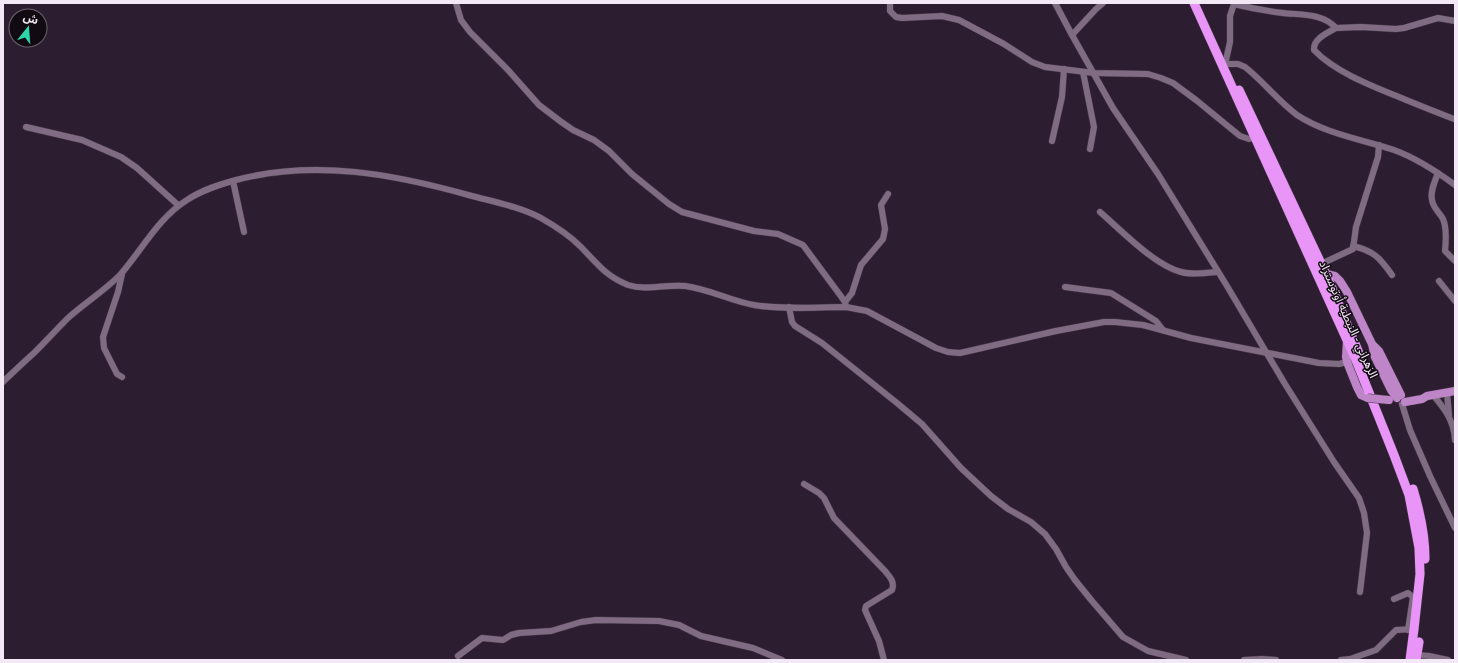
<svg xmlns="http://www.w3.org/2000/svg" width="1458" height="663" font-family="'Noto Serif','Noto Sans Arabic',serif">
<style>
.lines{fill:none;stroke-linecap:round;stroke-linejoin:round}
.minor-casing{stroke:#463848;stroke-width:7}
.major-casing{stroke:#463848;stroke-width:9}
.highway-casing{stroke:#463848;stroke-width:10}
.minor{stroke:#7f6c82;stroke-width:6}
.major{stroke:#be85c8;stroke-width:8}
.highway{stroke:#e895f7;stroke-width:9}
.major-bridge-casing{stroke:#463848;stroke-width:9;stroke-linecap:butt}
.major-bridge{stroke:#be85c8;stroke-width:8}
.labels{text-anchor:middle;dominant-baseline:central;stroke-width:3;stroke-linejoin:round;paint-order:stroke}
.street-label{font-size:12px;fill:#f3e8f5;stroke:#110a12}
</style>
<rect width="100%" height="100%" fill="#2d1d30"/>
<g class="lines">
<g class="minor-casing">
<g id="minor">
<path d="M456 3 461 20 470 32 508 70 539 105 560 121 573 130 594 140 609 151 632 174 669 204 682 212 754 231 778 234 803 245 840 295 845 302 846 307"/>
<path d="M890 3V11L896 17 902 18 942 16 959 20 1004 44 1032 62 1045 67 1094 73 1148 74 1161 78 1173 83 1196 100 1240 136 1249 139 1254 137"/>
<path d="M1055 3 1072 35 1113 108 1158 174 1227 286 1285 384 1334 462 1359 498 1364 513 1367 533 1360 592"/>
<path d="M1336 28C1327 33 1313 39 1314 50 1335 72 1372 86 1399 97 1418 105 1436 112 1454 119"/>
<path d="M1072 35 1096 9 1103 3"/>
<path d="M1226 60 1230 42V16L1234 4C1250 8 1267 11 1283 13 1301 15 1323 13 1336 28L1361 27 1396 29 1404 28 1438 18 1455 21"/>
<path d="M1227 64H1238L1245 67C1263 81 1278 101 1297 115 1326 134 1361 139 1394 150 1416 158 1436 171 1455 185"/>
<path d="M1083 72 1094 127 1090 149"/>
<path d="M26 127 82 140 121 157 137 168 178 205"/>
<path d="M1052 141 1062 97 1064 69"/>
<path d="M1438 173C1435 181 1430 191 1432 200 1433 208 1440 213 1443 219 1447 228 1446 241 1445 251L1455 261"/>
<path d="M233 181 244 232"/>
<path d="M1100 212C1121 230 1154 265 1181 272 1192 275 1205 273 1217 272"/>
<path d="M1353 246C1374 251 1380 258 1392 275"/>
<path d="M1321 264 1353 249 1356 227 1378 157 1379 145"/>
<path d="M122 274 118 292 103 337 104 348 117 374 122 377"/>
<path d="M1439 281 1455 301"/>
<path d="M1065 287 1111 293 1156 321 1163 330"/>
<path d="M845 302 852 293 861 265 883 239 885 229 881 205 888 194"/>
<path d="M789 307 792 322 795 326 822 343 897 403 922 424 961 468 991 496 1008 509 1031 522 1045 534 1056 549 1066 567 1075 580 1092 601 1123 637 1148 651 1186 660"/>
<path d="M3 382C13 372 24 362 35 352 46 341 57 329 68 318 85 303 104 291 120 275 142 250 158 218 187 200 202 190 218 185 236 180 315 159 394 174 472 196 495 202 520 207 541 218 555 226 569 235 580 246 596 262 605 276 628 285 646 291 666 284 685 286 709 289 731 301 754 305 784 310 816 307 846 307L867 311 936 348 948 352 960 353 1056 331 1104 322H1115L1143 325 1191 338 1319 363 1339 364 1351 361"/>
<path d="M1447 393 1449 415"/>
<path d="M1433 395C1445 409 1454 421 1455 440"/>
<path d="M1402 404 1410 430 1430 476 1455 528"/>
<path d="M804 484 819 493 824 498 834 518 885 571C890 577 895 582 892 590L866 606 865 610 879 641 884 660"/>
<path d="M1394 599 1408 593 1413 597 1408 630"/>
<path d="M1417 655 1429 656 1448 660"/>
<path d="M458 656 482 638 503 640 511 635 519 633 551 631 581 622 596 620 659 621 679 625 701 636 753 648 782 660"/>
<path d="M1244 660 1262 659 1276 660"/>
<path d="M1341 660 1350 659 1376 650 1396 630 1414 629"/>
</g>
</g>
<g class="major-casing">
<g id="major">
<path d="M1326 274 1335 276 1340 281 1347 292 1372 344 1375 357 1391 390 1397 398"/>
<path d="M1347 341 1346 357 1347 362 1357 387 1361 395 1368 398"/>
<path d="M1374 346 1379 351 1401 395"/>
<path d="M1405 402 1422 399 1427 396 1455 391"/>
</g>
</g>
<g class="highway-casing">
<g id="highway">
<path d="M1194 3 1356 360 1394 455 1409 495 1419 548 1420 574 1414 629 1410 660"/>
<path d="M1239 90 1326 274 1361 358"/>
<path d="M1413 489C1420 512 1425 535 1425 559"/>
<path d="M1416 660 1419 642"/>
</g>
</g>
<use href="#minor" class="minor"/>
<use href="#major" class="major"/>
<use href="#highway" class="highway"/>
<g class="major-bridge-casing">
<path id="major-bridge" d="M1368 398 1389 400"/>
</g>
<use href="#major-bridge" class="major-bridge"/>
</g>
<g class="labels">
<g class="street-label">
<text transform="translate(1349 319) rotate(66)">الزهراني - النبطية أوتوستراد</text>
</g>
</g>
<rect width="1458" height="663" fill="none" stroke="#f3e8f5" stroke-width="8"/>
<g transform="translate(28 28) rotate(17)"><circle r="19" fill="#110a12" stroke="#6b636d"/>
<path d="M0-3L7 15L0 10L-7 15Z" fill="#2cd5ab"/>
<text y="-6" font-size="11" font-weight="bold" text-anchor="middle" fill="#f3e8f5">ش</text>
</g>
</svg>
